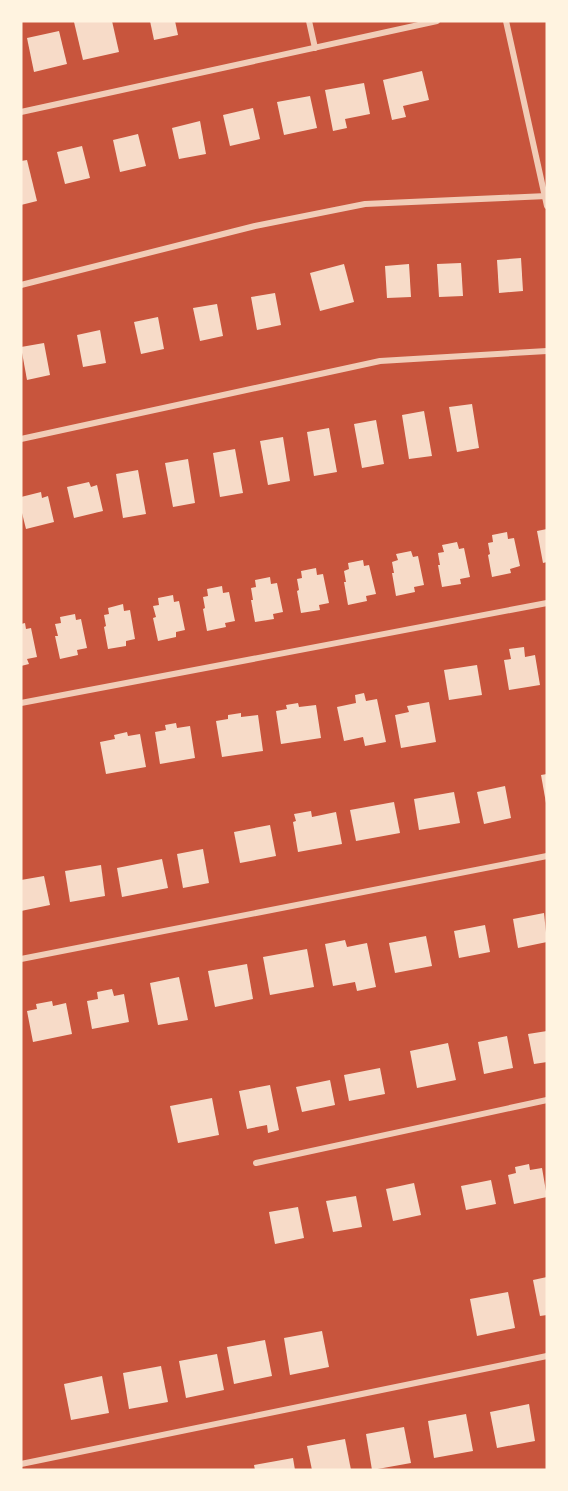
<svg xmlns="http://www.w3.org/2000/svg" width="568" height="1491" font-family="'DM Sans',sans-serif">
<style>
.building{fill:#f7dbc8}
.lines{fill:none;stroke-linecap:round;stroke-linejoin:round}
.minor{stroke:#f1ccb7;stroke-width:6}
</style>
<rect width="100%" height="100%" fill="#c8553d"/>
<g class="building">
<path d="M79 21H112L119 52 83 60 74 22Z"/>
<path d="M150 21H175L178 35 154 40Z"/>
<path d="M59 31 67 64 34 72 27 38Z"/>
<path d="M422 71 429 100 403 106 406 117 392 120 383 80Z"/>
<path d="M364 83 370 114 345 119 347 128 333 131 325 90Z"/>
<path d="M310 96 317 128 284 135 277 102Z"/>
<path d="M253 108 260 139 230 146 223 115Z"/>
<path d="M200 121 206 154 179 159 172 128Z"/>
<path d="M138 134 146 166 120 172 113 140Z"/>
<path d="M82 146 90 178 65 184 57 152Z"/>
<path d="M27 160 37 201 21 205V161Z"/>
<path d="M521 258 523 291 499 293 497 260Z"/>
<path d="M461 263 463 296 439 297 437 264Z"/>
<path d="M344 264 354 302 320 311 310 273Z"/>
<path d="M409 264 411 297 387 298 385 266Z"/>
<path d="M275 293 281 325 257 330 251 297Z"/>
<path d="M217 304 223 336 200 341 193 308Z"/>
<path d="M158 317 164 349 141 354 134 322Z"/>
<path d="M100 330 106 363 83 367 77 335Z"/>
<path d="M44 343 50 375 27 380 21 347Z"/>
<path d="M472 404 479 448 457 452 449 407Z"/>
<path d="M424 411 432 456 409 459 402 415Z"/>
<path d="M376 420 384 464 362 468 354 424Z"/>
<path d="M329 428 337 472 314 476 307 432Z"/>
<path d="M283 437 290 481 268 485 260 441Z"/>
<path d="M235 449 243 493 220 497 213 453Z"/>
<path d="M188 459 195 503 173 507 165 463Z"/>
<path d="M138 470 146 514 123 518 116 474Z"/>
<path d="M89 482 91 487 97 485 103 511 74 518 67 487Z"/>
<path d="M41 492 42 498 48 496 54 522 26 529 21 509V497Z"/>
<path d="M547 529V562L543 563 537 531Z"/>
<path d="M507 532 508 539 514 538 520 566 510 569 511 573 492 577 488 555 490 554 488 543 493 542 492 535Z"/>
<path d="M457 542 459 549 464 548 470 577 460 579 461 584 442 587 438 565H440L438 553 444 552 442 545Z"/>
<path d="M411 551 413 557 418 556 424 585 414 587 415 592 396 596 392 573H394L392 562 398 560 396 554Z"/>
<path d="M363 560 364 566 369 565 376 594 366 596 367 601 348 605 344 582H346L344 571 349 569 348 563Z"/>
<path d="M316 568 317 575 323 574 329 603 319 605 320 610 301 613 297 591 299 590 297 579 302 578 301 571Z"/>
<path d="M270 577 271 584 277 583 283 612 273 614 274 619 255 622 251 600H253L251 588 256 587 255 580Z"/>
<path d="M222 586 223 593 229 592 235 621 225 623 226 627 207 631 203 609 205 608 203 597 208 596 207 589Z"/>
<path d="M173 595 174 602 179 601 185 630 176 632V637L158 641 153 618 156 617 153 606 159 605 158 598Z"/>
<path d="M123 604 124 611 130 610 135 639 126 641V646L108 649 104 627 106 626 104 615 109 614 108 608Z"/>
<path d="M75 614 76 620 81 619 87 648 77 650 78 655 60 659 55 636H58L55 624 61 623 60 617Z"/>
<path d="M25 623 26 629 31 628 37 657 27 659 29 664 21 666V624Z"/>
<path d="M524 647 525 657 535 655 540 685 509 690 504 660 511 659 509 649Z"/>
<path d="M477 665 482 695 449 700 444 670Z"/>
<path d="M364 693 366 701 377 699 386 742 365 746 363 737 344 741 337 707 356 703 355 695Z"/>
<path d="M429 702 436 742 401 748 395 715 409 712 407 706Z"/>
<path d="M298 703 299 707 316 705 321 738 281 744 276 711 287 709 286 705Z"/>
<path d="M241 713V717L258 715 263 751 222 757 216 721 228 719V715Z"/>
<path d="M176 723 177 728 190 726 195 758 160 764 155 732 166 730 165 725Z"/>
<path d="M127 732 128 736 140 734 146 767 106 774 100 742 115 739 114 735Z"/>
<path d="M547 774V803H546L541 775Z"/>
<path d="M505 786 511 818 484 824 477 792Z"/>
<path d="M454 792 460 823 419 830 414 799Z"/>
<path d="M394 802 400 833 356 841 350 810Z"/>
<path d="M311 811 312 817 336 812 342 844 298 852 293 822 296 821 294 814Z"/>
<path d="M270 825 276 856 240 863 234 832Z"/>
<path d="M203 849 209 883 183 888 177 854Z"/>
<path d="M162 859 168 888 122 897 117 868Z"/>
<path d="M101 865 105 896 70 902 65 871Z"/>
<path d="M44 876 50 905 21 911V880Z"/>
<path d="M544 913 547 942 518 948 513 919Z"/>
<path d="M485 925 490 952 459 958 454 931Z"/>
<path d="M426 936 432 966 395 973 389 943Z"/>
<path d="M345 940 347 947 367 943 376 987 357 991 355 982 333 986 325 944Z"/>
<path d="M307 949 314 987 270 995 263 957Z"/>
<path d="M247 964 253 999 215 1007 208 971Z"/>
<path d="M179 977 188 1020 158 1025 150 983Z"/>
<path d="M112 989 114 996 124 994 129 1022 92 1029 87 1001 98 999 97 992Z"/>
<path d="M52 1001 53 1006 66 1003 72 1034 33 1042 27 1011 37 1009 36 1004Z"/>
<path d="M547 1031V1062L534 1064 528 1034Z"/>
<path d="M507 1036 513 1068 484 1074 478 1042Z"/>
<path d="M448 1043 456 1080 417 1088 410 1051Z"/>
<path d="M380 1068 385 1094 349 1101 344 1075Z"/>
<path d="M330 1080 335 1105 302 1112 296 1087Z"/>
<path d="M270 1085 279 1130 268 1133 267 1125 247 1129 239 1091Z"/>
<path d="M212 1098 219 1135 178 1143 170 1106Z"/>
<path d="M529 1164 530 1170 542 1168 547 1197 514 1204 508 1175 516 1173 515 1167Z"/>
<path d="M491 1180 496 1204 466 1210 461 1186Z"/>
<path d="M414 1183 421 1215 393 1221 386 1189Z"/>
<path d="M356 1196 362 1227 333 1232 326 1201Z"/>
<path d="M298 1207 304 1238 275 1244 269 1212Z"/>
<path d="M547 1277V1315L540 1316 533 1280Z"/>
<path d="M508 1292 515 1328 477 1336 470 1299Z"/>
<path d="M322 1331 329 1367 290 1375 284 1338Z"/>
<path d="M265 1340 272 1376 234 1384 227 1347Z"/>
<path d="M217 1354 224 1390 186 1398 179 1361Z"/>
<path d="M161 1366 168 1402 129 1409 123 1373Z"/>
<path d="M102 1376 109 1413 71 1420 64 1384Z"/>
<path d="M529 1404 535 1441 497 1448 490 1412Z"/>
<path d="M466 1414 473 1451 434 1458 428 1421Z"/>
<path d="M404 1427 411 1463 372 1470 366 1434Z"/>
<path d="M345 1439 351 1470H312L307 1446Z"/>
<path d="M293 1458 295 1470H255L254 1465Z"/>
</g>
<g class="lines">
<g class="minor">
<path d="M309 21 315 48"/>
<path d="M506 21 547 206"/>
<path d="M21 112 437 21"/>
<path d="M21 285 255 226 365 204 547 196"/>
<path d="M21 439 380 361 547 351"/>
<path d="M21 703 547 603"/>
<path d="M21 959 547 856"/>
<path d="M256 1163 547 1100"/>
<path d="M21 1464 547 1356"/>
</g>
</g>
<rect width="568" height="1491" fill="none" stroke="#fff3e0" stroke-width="45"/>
</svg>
